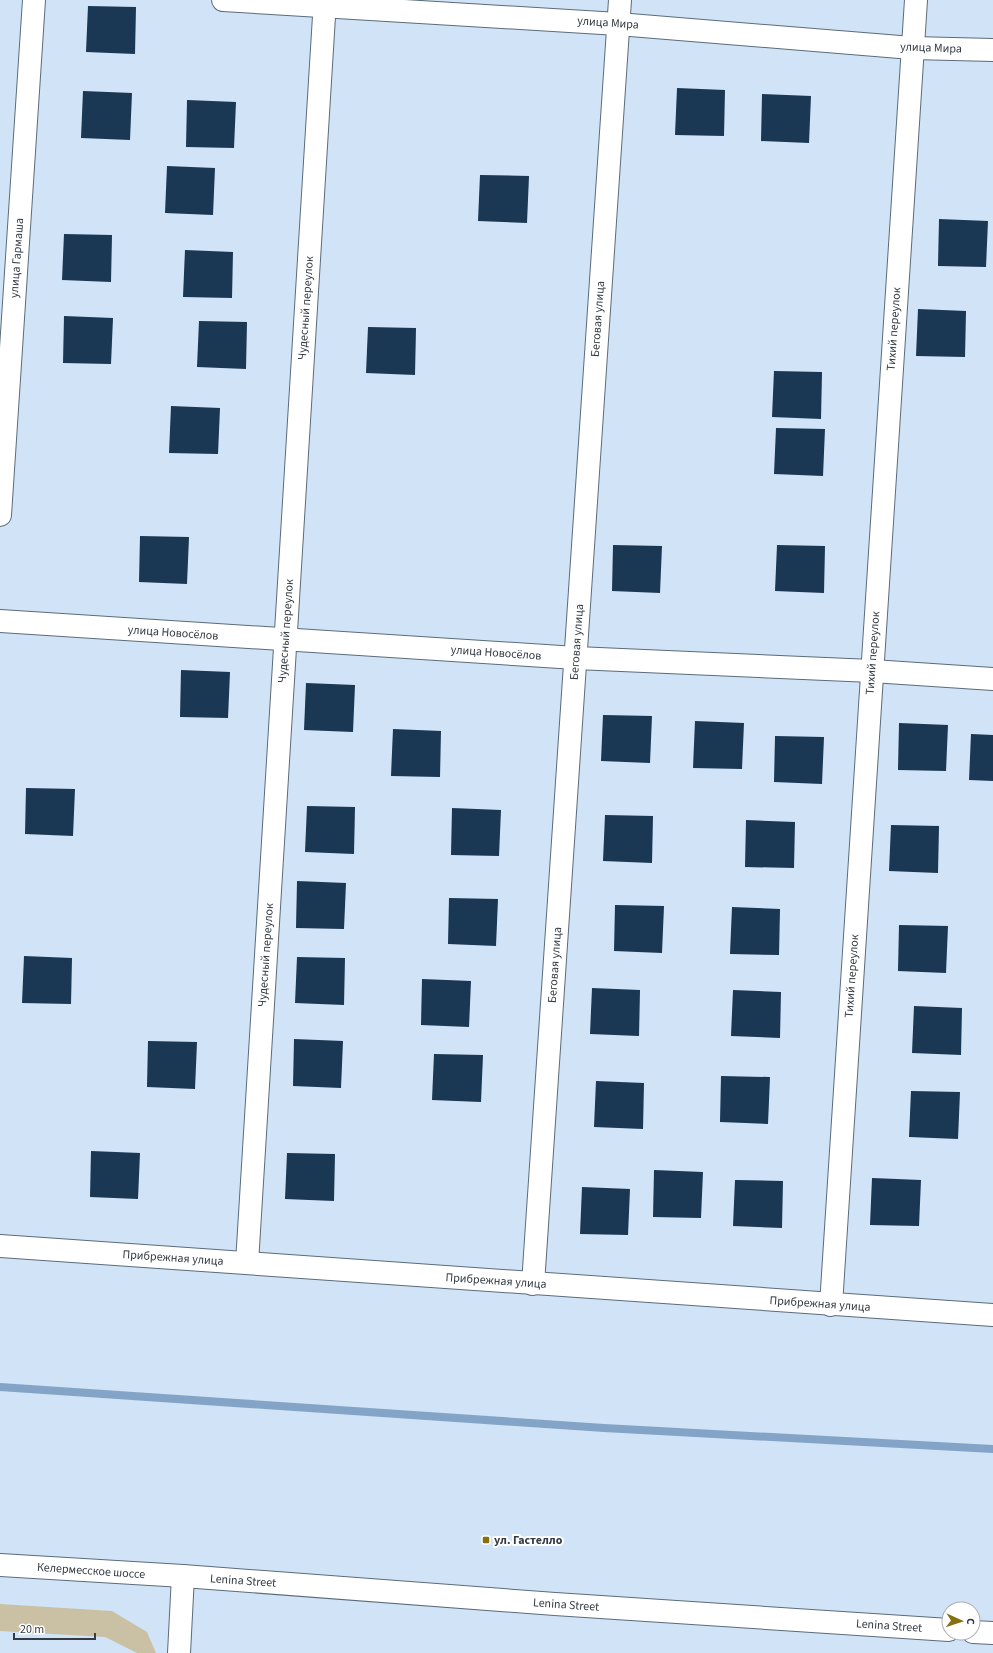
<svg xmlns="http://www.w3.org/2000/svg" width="993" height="1653" font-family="'Source Sans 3',sans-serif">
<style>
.green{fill:#cac1a4}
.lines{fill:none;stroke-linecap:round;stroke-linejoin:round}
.stream{stroke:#83a4c6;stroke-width:8}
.building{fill:#1a3753}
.minor-casing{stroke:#5b6b7b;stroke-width:24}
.secondary-casing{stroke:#5b6b7b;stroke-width:24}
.minor{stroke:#fff;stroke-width:22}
.secondary{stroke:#fff;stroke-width:22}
.poi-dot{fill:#867010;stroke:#fff;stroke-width:1.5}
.labels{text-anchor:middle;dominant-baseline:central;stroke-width:4;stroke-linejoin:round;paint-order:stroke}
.street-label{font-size:12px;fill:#343b42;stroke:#fff}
.poi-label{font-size:12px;font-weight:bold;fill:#343b42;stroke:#fff;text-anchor:start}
</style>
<rect width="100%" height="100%" fill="#d1e3f6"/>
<path class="green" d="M0 1604 112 1611 147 1632 156 1653H137L105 1637 0 1631Z"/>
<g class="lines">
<path class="stream" d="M0 1387 604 1428 993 1449"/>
</g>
<g class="building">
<path d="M88 6 136 7 135 54 86 52Z"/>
<path d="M677 88 725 90 724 136 675 135Z"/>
<path d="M83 91 132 93 130 140 81 138Z"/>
<path d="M762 94 811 96 809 143 761 141Z"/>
<path d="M187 100 236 102 234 148 186 147Z"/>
<path d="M167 166 215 168 213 215 165 213Z"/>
<path d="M480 175 529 176 527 223 478 221Z"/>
<path d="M939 219 988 221 986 267 938 266Z"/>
<path d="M64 234 112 235 111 282 62 280Z"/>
<path d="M185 250 233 252 232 298 183 297Z"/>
<path d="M918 309 966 311 965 357 916 356Z"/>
<path d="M64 316 113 318 111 364 63 363Z"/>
<path d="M199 321 247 322 246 369 197 367Z"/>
<path d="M368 327 416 328 415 375 366 373Z"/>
<path d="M774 371 822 372 821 419 772 417Z"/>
<path d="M171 406 220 408 218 454 169 453Z"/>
<path d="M776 428 825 429 823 476 774 474Z"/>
<path d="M140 536 189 537 187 584 139 582Z"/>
<path d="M613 545 662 546 660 593 612 591Z"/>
<path d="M777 545 825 546 824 593 775 591Z"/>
<path d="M181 670 230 672 228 718 180 717Z"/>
<path d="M306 683 355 685 353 732 304 730Z"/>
<path d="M603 715 652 716 650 763 601 761Z"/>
<path d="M695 721 744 723 742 769 693 768Z"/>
<path d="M899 723 948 725 946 771 898 770Z"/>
<path d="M393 729 441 731 440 777 391 776Z"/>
<path d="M971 734 993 735V781L969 780Z"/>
<path d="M775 736 824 737 822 784 774 782Z"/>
<path d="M26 788 75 789 73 836 25 834Z"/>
<path d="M307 806 355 807 354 854 305 852Z"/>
<path d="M452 808 501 810 499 856 451 855Z"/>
<path d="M605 815 653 816 652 863 603 861Z"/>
<path d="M746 820 795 822 794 868 745 867Z"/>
<path d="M891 825 939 826 938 873 889 871Z"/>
<path d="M297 881 346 883 344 929 296 928Z"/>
<path d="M449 898 498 899 496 946 448 944Z"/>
<path d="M615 905 664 906 662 953 614 951Z"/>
<path d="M732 907 780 909 779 955 730 954Z"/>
<path d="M899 925 948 926 946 973 898 971Z"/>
<path d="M24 956 72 958 71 1004 22 1003Z"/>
<path d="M297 957 345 958 344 1005 295 1003Z"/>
<path d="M422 979 471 981 469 1027 421 1025Z"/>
<path d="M592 988 640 990 639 1036 590 1034Z"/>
<path d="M733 990 781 992 780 1038 731 1036Z"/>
<path d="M914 1006 962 1008 961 1055 912 1053Z"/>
<path d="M294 1039 343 1041 341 1088 293 1086Z"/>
<path d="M148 1041 197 1042 195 1089 147 1087Z"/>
<path d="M434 1054 483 1055 481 1102 432 1100Z"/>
<path d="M721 1076 770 1077 768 1124 720 1122Z"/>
<path d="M596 1081 644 1083 643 1129 594 1127Z"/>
<path d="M911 1091 960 1092 958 1139 909 1137Z"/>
<path d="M91 1151 140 1153 138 1199 90 1197Z"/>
<path d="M287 1153 335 1154 334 1201 285 1199Z"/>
<path d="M654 1170 703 1172 701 1218 653 1217Z"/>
<path d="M872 1178 921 1180 919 1226 870 1225Z"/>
<path d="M735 1180 783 1181 782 1228 733 1226Z"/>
<path d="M582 1187 630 1189 628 1235 580 1234Z"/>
</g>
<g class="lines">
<g class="minor-casing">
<g id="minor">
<path d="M223 0 618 24 912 48 993 50"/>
<path d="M0 515 34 0"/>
<path d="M0 621 576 658 872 671 993 679"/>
<path d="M0 1246 993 1315"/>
<path d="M247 1263 325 0"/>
<path d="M533 1284 620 0"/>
<path d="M831 1305 916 0"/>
<path d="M179 1653 183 1576"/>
</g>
</g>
<g class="secondary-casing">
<g id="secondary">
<path d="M0 1565 183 1576 555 1604 949 1630"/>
<path d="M973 1632 993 1633"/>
</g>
</g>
<use href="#minor" class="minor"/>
<use href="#secondary" class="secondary"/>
</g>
<rect class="poi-dot" x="482" y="1536" width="8" height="8" rx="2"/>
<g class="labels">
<g class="street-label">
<text transform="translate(608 23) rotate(4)">улица Мира</text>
<text transform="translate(931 48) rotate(2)">улица Мира</text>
<text transform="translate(17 258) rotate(-86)">улица Гармаша</text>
<text transform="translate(306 308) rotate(-86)">Чудесный переулок</text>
<text transform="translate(598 319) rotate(-86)">Беговая улица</text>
<text transform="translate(894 329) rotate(-86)">Тихий переулок</text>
<text transform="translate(286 631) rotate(-86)">Чудесный переулок</text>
<text transform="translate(173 633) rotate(4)">улица Новосёлов</text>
<text transform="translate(577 642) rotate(-86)">Беговая улица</text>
<text transform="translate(496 653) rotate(4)">улица Новосёлов</text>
<text transform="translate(873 653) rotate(-86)">Тихий переулок</text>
<text transform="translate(266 955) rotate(-86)">Чудесный переулок</text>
<text transform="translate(555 965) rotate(-86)">Беговая улица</text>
<text transform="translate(852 976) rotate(-86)">Тихий переулок</text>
<text transform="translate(173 1258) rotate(4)">Прибрежная улица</text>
<text transform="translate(496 1281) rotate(4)">Прибрежная улица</text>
<text transform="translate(820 1304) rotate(4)">Прибрежная улица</text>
<text transform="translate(91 1571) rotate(4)">Келермесское шоссе</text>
<text transform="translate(243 1581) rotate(4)">Lenina Street</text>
<text transform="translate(566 1605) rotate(4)">Lenina Street</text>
<text transform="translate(889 1626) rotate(4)">Lenina Street</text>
</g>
<g class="poi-label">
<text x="494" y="1540">ул. Гастелло</text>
</g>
</g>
<g transform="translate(961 1621) rotate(93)"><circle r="19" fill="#ffffff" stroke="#aeb1b3"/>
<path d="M0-3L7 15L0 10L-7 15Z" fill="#867010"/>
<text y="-6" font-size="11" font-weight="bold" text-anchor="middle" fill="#343b42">С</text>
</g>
<path d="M14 1633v6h81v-6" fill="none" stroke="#343b42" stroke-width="2"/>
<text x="20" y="1633" font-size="12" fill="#343b42" stroke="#ffffff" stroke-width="3" paint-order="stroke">20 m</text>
</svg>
